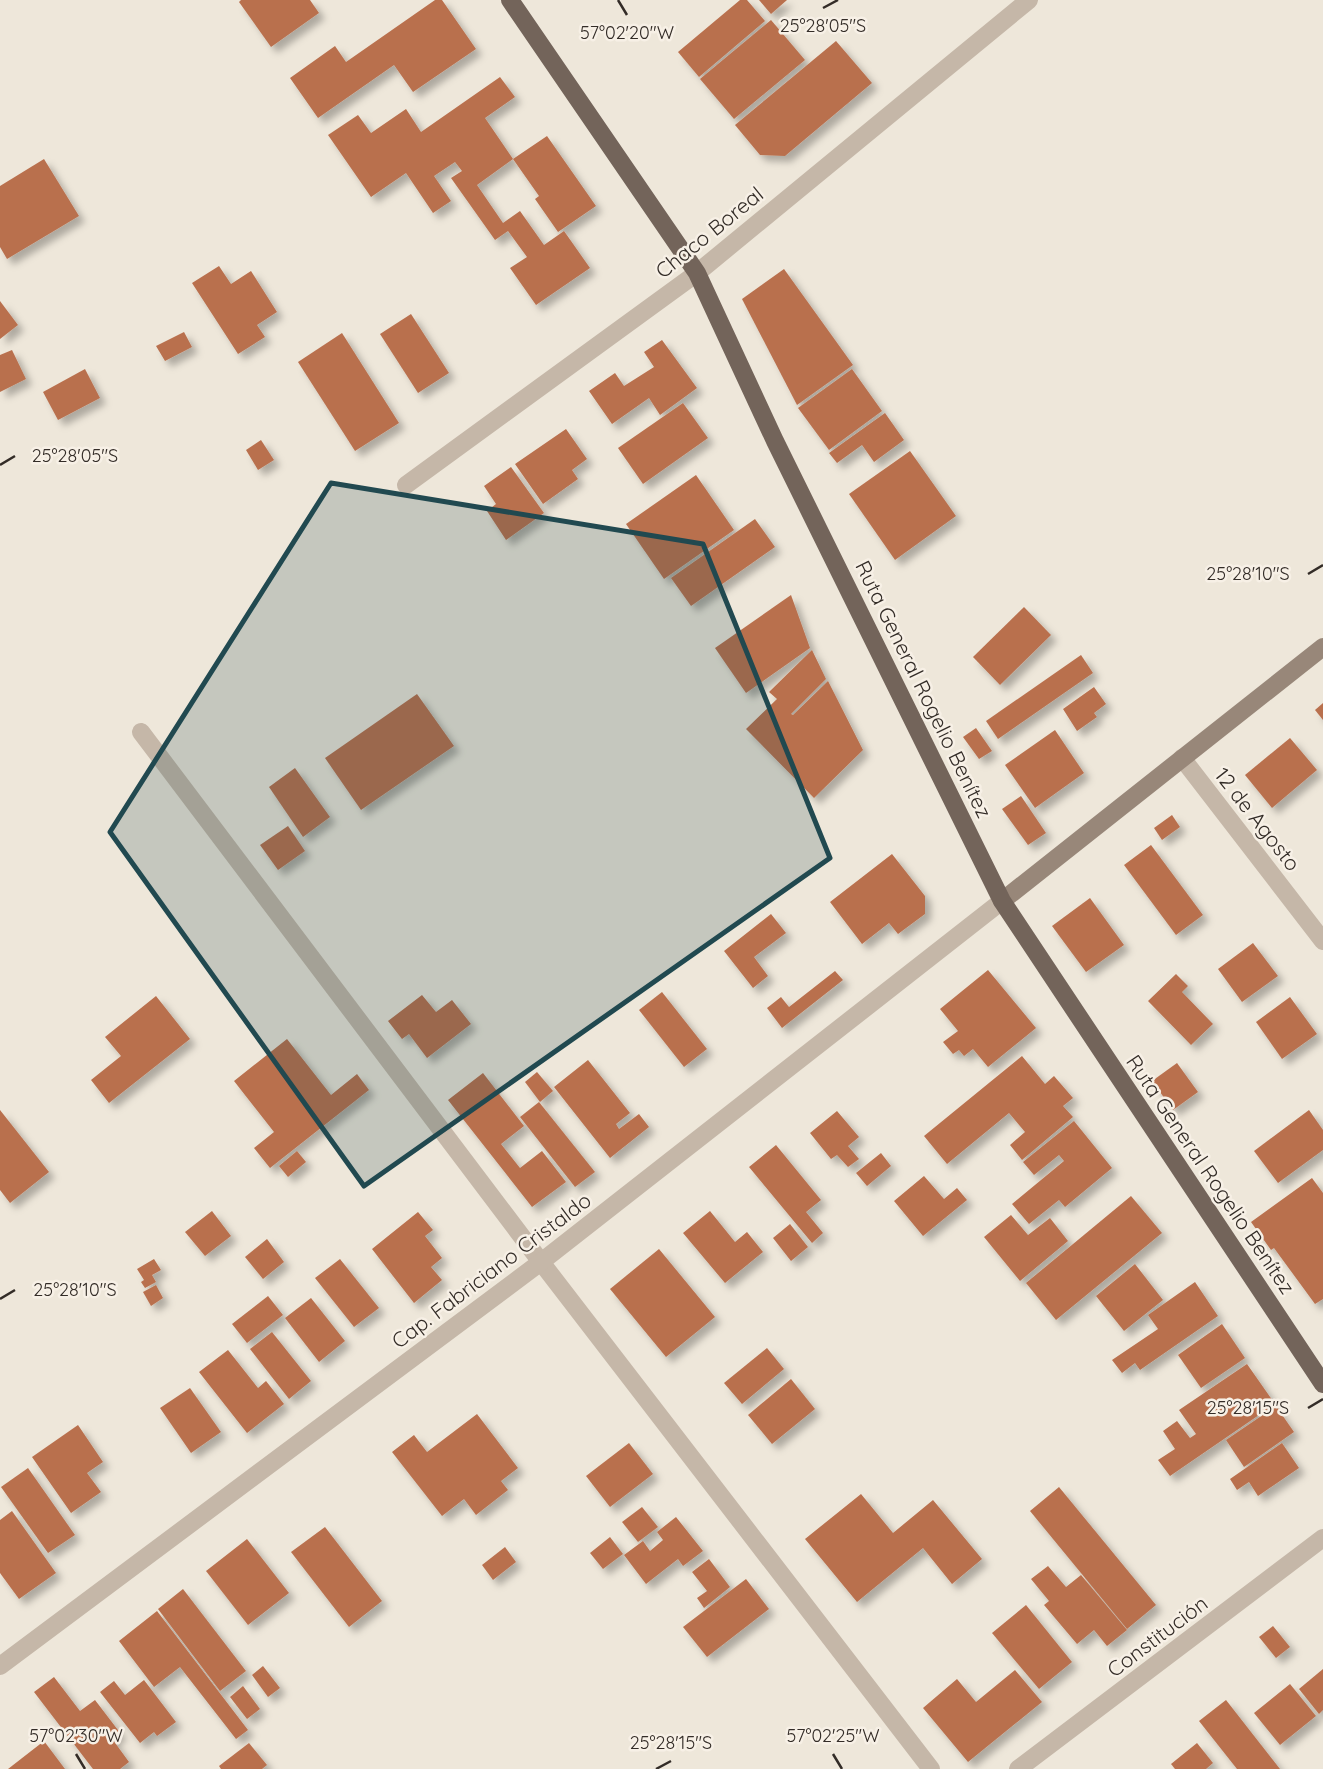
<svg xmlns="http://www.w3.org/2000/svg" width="1323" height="1769" font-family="Quicksand,sans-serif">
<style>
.building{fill:#b9704e;filter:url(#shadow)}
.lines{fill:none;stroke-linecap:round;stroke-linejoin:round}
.minor{stroke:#c5b7a8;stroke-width:18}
.secondary{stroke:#988779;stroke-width:18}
.primary{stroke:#73645a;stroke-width:18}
.marked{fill:#214950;fill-opacity:0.2;stroke:#214950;stroke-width:5;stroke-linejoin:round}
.ticks{fill:none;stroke:#332c27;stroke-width:2.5}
.labels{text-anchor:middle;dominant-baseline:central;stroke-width:5;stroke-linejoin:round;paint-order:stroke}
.street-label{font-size:21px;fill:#332c27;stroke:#f7f0e6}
.ticks-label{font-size:18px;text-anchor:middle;fill:#332c27;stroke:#f7f0e6;stroke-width:5;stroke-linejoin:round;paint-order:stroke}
</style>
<defs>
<filter id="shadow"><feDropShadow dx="6" dy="6" stdDeviation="3.5" flood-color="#0004"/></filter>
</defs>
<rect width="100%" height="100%" fill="#eee7da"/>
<g class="building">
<path d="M241 0H310L319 13 271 47 239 2Z"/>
<path d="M435 0H442L476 49 413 92 394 65 318 118 290 78 335 46 346 62Z"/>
<path d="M740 0H747L765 21 699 77 678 52Z"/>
<path d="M759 0H787L771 14Z"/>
<path d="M771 20 805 60 734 119 700 79Z"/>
<path d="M836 41 872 83 785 156 760 155 735 125Z"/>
<path d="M500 77 515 97 485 118 513 159 477 185 503 223 520 211 544 245 564 231 590 268 536 305 510 268 527 257 508 231 495 240 451 178 462 171 455 162 434 176 451 201 433 213 406 173 371 197 328 135 358 115 371 133 406 109 421 132Z"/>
<path d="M547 136 596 206 558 232 535 199 539 196 513 159Z"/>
<path d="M44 159 79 216 7 259 0 247V186Z"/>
<path d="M219 266 231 284 251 271 277 312 257 325 265 337 238 354 192 283Z"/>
<path d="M784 269 853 365 797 405 742 299Z"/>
<path d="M0 301 18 325 0 339Z"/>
<path d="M411 314 449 373 418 393 380 334Z"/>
<path d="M184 332 192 347 165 361 156 346Z"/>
<path d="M342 333 399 423 355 451 298 362Z"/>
<path d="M662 340 697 388 660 415 649 398 612 424 589 391 615 373 624 386 654 367 644 352Z"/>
<path d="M12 350 26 379 0 392V355Z"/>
<path d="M85 369 100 398 58 420 43 392Z"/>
<path d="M852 369 882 411 829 450 798 408Z"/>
<path d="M683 403 708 438 643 484 618 448Z"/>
<path d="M885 413 904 440 874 462 862 445 837 463 829 453Z"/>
<path d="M566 429 587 459 572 470 578 479 543 504 515 464Z"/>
<path d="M261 440 274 460 258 470 246 450Z"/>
<path d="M910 451 956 516 895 560 849 494Z"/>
<path d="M511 467 544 513 506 540 487 511 496 504 484 486Z"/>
<path d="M696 475 734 530 664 579 626 524Z"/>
<path d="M755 519 775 547 691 606 671 578Z"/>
<path d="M791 595 810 648 746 693 715 648Z"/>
<path d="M1024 607 1051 635 1000 685 973 657Z"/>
<path d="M812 650 826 679 791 714 793 715 828 681 863 750 814 798 746 729 777 699 769 692Z"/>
<path d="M1081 655 1093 673 998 739 986 721Z"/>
<path d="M1094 687 1106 704 1094 713 1097 717 1077 731 1063 709Z"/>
<path d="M417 694 454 746 361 810 325 758Z"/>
<path d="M1323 703V720L1315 710Z"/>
<path d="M976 728 992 751 979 759 963 737Z"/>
<path d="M1055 730 1084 773 1035 808 1005 765Z"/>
<path d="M1290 738 1317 770 1272 808 1245 775Z"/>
<path d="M295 768 330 817 303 837 269 787Z"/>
<path d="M1021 796 1046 833 1028 845 1002 809Z"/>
<path d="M1172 815 1180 827 1162 840 1154 828Z"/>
<path d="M288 826 305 851 278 870 260 845Z"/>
<path d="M1151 845 1203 915 1176 935 1124 865Z"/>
<path d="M892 854 925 896V914L898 934 889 923 862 944 830 902Z"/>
<path d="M1090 898 1124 945 1086 972 1052 926Z"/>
<path d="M771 914 786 933 754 957 768 976 753 988 724 951Z"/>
<path d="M1253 943 1278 976 1242 1002 1218 969Z"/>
<path d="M988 970 1036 1028 988 1067 973 1049 964 1056 959 1050 953 1054 943 1042 958 1031 940 1009Z"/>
<path d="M835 971 843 980 782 1028 767 1008 781 997 789 1007Z"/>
<path d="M1176 974 1188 986 1182 992 1213 1024 1191 1045 1148 1001Z"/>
<path d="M662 992 707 1049 684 1067 639 1010Z"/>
<path d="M422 995 436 1012 452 1000 471 1024 427 1058 409 1034 402 1039 388 1021Z"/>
<path d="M156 996 190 1039 109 1103 91 1080 121 1056 105 1037Z"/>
<path d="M1290 997 1317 1034 1282 1059 1256 1022Z"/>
<path d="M287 1039 331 1095 357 1074 369 1090 270 1168 254 1148 274 1132 234 1081Z"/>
<path d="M1022 1056 1045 1084 1054 1076 1073 1098 1063 1106 1073 1117 1022 1160 1010 1145 1025 1132 1009 1113 947 1164 924 1136Z"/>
<path d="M588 1060 630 1113 616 1124 619 1129 639 1114 649 1127 610 1158 554 1087Z"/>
<path d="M1177 1063 1198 1092 1173 1110 1152 1081Z"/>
<path d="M537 1072 553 1091 540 1102 525 1082Z"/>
<path d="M483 1073 524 1126 501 1144 520 1168 542 1151 566 1182 532 1207 448 1100Z"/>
<path d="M539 1102 595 1172 575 1187 520 1117Z"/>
<path d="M0 1110 49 1172 10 1203 0 1190Z"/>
<path d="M1309 1110 1323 1130V1150L1278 1183 1254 1151Z"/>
<path d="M837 1111 859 1137 848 1146 859 1159 848 1167 837 1155 831 1159 810 1133Z"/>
<path d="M1074 1121 1112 1168 1065 1207 1059 1200 1029 1224 1012 1204 1064 1161 1059 1155 1034 1175 1023 1162Z"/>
<path d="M776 1145 821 1200 806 1212 823 1233 812 1243 749 1167Z"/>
<path d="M297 1151 306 1162 288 1177 279 1166Z"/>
<path d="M881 1153 891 1166 867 1186 856 1173Z"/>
<path d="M924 1176 944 1199 957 1188 967 1200 923 1236 894 1201Z"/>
<path d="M1312 1178 1323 1193V1299L1315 1304 1274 1248 1271 1250 1251 1222Z"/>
<path d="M1131 1196 1162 1233 1056 1320 1026 1283Z"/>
<path d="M212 1211 231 1236 205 1256 185 1232Z"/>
<path d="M710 1211 735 1242 747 1232 763 1252 725 1283 683 1233Z"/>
<path d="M418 1212 433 1230 425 1236 442 1258 431 1267 442 1280 414 1303 372 1249Z"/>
<path d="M1011 1215 1028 1235 1050 1218 1068 1241 1020 1281 984 1237Z"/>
<path d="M790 1224 808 1247 791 1261 773 1238Z"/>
<path d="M267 1239 284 1262 263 1279 245 1257Z"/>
<path d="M659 1249 715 1317 666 1357 610 1289Z"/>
<path d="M154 1259 161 1270 152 1275 156 1282 145 1288 141 1282 144 1280 137 1269Z"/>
<path d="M340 1259 379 1308 354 1327 315 1278Z"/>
<path d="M1135 1264 1163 1300 1124 1331 1096 1296Z"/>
<path d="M1195 1282 1218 1316 1140 1370 1135 1363 1122 1373 1112 1360 1158 1329 1148 1315Z"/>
<path d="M156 1285 163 1298 151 1306 143 1292Z"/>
<path d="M268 1296 283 1315 247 1343 232 1324Z"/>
<path d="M311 1298 345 1341 319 1362 285 1318Z"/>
<path d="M1222 1324 1245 1358 1201 1388 1178 1355Z"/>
<path d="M272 1332 311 1381 289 1399 250 1349Z"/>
<path d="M767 1348 784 1369 742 1404 724 1383Z"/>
<path d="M228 1350 258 1388 266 1381 284 1404 247 1433 199 1372Z"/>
<path d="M1247 1364 1275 1404 1170 1476 1158 1460 1175 1449 1163 1431 1177 1421 1190 1438 1196 1434 1179 1410Z"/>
<path d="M791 1379 815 1409 772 1444 748 1415Z"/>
<path d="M190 1388 221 1432 191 1453 160 1408Z"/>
<path d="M1276 1406 1294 1432 1244 1467 1226 1440Z"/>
<path d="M477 1414 518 1468 501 1481 508 1490 476 1515 464 1499 442 1516 392 1452 414 1435 427 1452Z"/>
<path d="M78 1425 103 1462 87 1473 101 1492 71 1513 32 1457Z"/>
<path d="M629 1443 653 1474 610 1507 586 1476Z"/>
<path d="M1282 1443 1299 1468 1258 1496 1249 1482 1237 1490 1230 1479Z"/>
<path d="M28 1468 75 1535 48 1553 1 1487Z"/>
<path d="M1059 1487 1156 1605 1127 1629 1030 1511Z"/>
<path d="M861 1494 893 1533 933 1500 982 1559 952 1584 923 1548 857 1602 805 1539Z"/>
<path d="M642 1507 658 1527 638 1542 622 1522Z"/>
<path d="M12 1511 56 1573 19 1599 0 1573V1520Z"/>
<path d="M676 1517 703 1551 683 1566 678 1559 646 1584 624 1555 643 1541 650 1551 663 1540 657 1532Z"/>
<path d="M325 1527 382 1601 349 1627 291 1552Z"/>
<path d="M610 1537 623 1554 603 1569 590 1553Z"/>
<path d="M247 1539 289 1593 248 1625 206 1571Z"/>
<path d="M505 1547 516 1562 493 1580 482 1565Z"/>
<path d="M709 1559 730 1587 704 1608 697 1598 707 1591 692 1572Z"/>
<path d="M1048 1566 1066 1587 1081 1575 1127 1630 1107 1646 1094 1630 1077 1644 1044 1605 1049 1601 1031 1579Z"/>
<path d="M746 1579 769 1609 707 1657 683 1627Z"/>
<path d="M183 1589 246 1671 220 1691 158 1609Z"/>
<path d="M1026 1605 1072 1662 1039 1689 992 1633Z"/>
<path d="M157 1611 248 1730 236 1739 180 1667 154 1687 119 1641Z"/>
<path d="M1273 1626 1290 1647 1276 1658 1259 1637Z"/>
<path d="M263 1666 280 1688 268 1697 252 1675Z"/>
<path d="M1323 1669V1710L1319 1714 1299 1689Z"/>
<path d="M1015 1670 1042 1702 968 1762 923 1708 957 1679 976 1702Z"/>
<path d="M54 1677 80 1711 95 1700 121 1734 113 1740 129 1762 120 1769H93L34 1692Z"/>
<path d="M144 1680 176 1722 157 1736 154 1732 140 1743 100 1692 114 1681 125 1695Z"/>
<path d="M1290 1684 1316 1716 1280 1745 1254 1713Z"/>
<path d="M243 1686 260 1709 247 1719 230 1697Z"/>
<path d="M1226 1700 1280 1769H1237L1199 1721Z"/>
<path d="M44 1741 65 1769H8Z"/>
<path d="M249 1743 267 1765 262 1769H221L219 1766Z"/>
<path d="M1197 1743 1213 1763 1206 1769H1175L1171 1764Z"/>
</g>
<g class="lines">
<g class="minor">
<path d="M406 485 697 273 1029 0"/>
<path d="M141 732 541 1262 931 1769"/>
<path d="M1182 758 1323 941"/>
<path d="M0 1666 541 1262 1002 901"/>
<path d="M1018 1769 1323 1538"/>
</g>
<path class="secondary" d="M1002 901 1323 647"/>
<path class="primary" d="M510 0 697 273 775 441 1002 901 1323 1384"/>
</g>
<path class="marked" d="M331 483 703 544 830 858 364 1186 110 832Z"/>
<path class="ticks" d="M618 0 627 15M823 8 838 0M0 465 15 456M1308 574 1323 565M0 1299 15 1290M1308 1408 1323 1399M76 1754 85 1769M833 1754 842 1769M656 1769 671 1761"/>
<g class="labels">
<g class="street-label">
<text transform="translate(709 232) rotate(-39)">Chaco Boreal</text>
<text transform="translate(924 689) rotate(64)">Ruta General Rogelio Benítez</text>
<text transform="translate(1258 819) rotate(52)">12 de Agosto</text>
<text transform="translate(1211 1174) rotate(56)">Ruta General Rogelio Benítez</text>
<text transform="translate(491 1270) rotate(-37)">Cap. Fabriciano Cristaldo</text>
<text transform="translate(1157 1636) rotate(-37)">Constitución</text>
</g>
</g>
<g class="ticks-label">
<text x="823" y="32">25°28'05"S</text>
<text x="627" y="39">57°02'20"W</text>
<text x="75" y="462">25°28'05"S</text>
<text x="1248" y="580">25°28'10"S</text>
<text x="75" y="1296">25°28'10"S</text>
<text x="1248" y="1414">25°28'15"S</text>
<text x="76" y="1742">57°02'30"W</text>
<text x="833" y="1742">57°02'25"W</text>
<text x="671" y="1749">25°28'15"S</text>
</g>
</svg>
